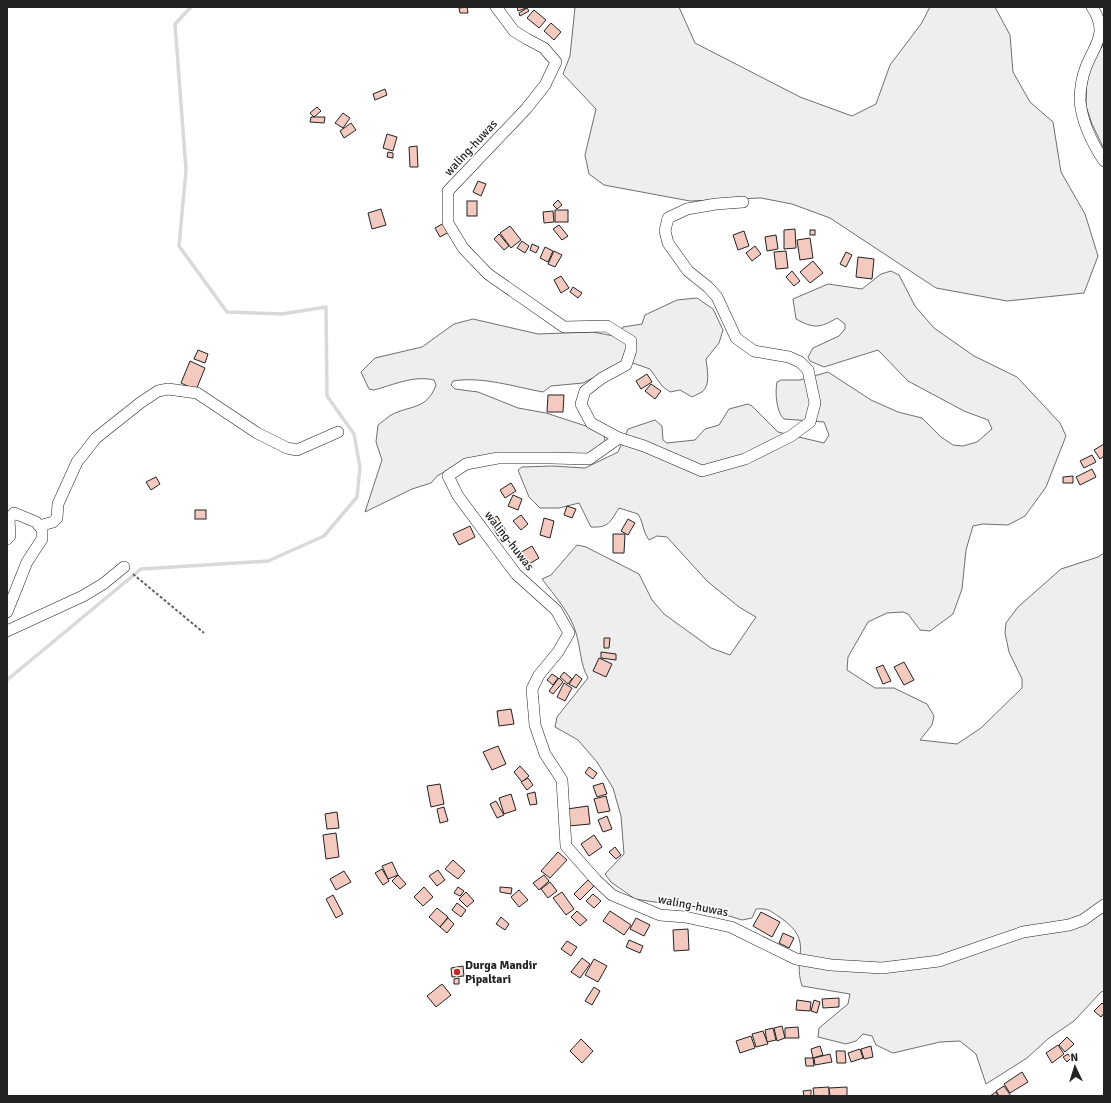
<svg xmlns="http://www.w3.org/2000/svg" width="1111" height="1103" font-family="Signika,sans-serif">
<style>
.green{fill:#eee;stroke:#6f6f6f}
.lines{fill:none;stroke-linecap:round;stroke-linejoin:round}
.stream{stroke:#d9d9d9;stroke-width:3.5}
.building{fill:#f3c9c0;stroke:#222}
.minor-casing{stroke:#222;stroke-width:12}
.path{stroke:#646464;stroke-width:2;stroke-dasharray:3 2;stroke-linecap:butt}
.minor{stroke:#fff;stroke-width:11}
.poi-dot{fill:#c62828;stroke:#fff;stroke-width:1.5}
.labels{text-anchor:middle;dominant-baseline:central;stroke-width:3;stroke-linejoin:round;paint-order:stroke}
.street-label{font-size:12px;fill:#222;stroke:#fff}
.poi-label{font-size:12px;font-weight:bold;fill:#222;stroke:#fff;text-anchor:start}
</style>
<rect width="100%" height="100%" fill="#fff"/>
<g class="green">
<path d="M575 7H679L695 43 800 97 852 116 876 104 890 65 921 24 930 7H995L1010 35 1013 72 1030 102 1053 122 1061 172 1085 214 1098 256 1084 293 1007 301 936 288 830 218 792 204 761 198 690 201 604 185 589 174 585 155 596 109 563 74 570 56Z"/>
<path d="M1104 43V149L1092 124 1086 106 1087 71Z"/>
<path d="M891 271 899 275 915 306 934 328 974 356 1017 377 1060 423 1066 436 1046 487 1025 516 1008 525 983 524 973 526 966 550 962 589 953 614 930 631 920 630 908 614 903 612 887 613 868 622 848 657 847 670 875 688H894L927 704 934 716 932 725 920 740 957 744 981 728 1022 688V679L1009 652 1005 633 1006 623 1018 607 1061 569 1098 557 1104 553V991L1101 992 1074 1021 1049 1038 1027 1058 986 1084 976 1054 960 1041 940 1042 893 1053 876 1045 872 1036 863 1034 856 1041 846 1044 818 1037 819 1028 848 1004 850 994 802 986C792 956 815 942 781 918 770 911 769 908 756 909L752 918 742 920 713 911 635 899 611 882 605 874 624 854 621 816 613 788 597 762 578 740 555 727 557 717 588 678C580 664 581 649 576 633 571 614 554 595 542 579L551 575 577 545 586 547 639 574 652 600 664 614 711 648 730 655 756 617 739 607 707 581 667 537 657 536 649 540C642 530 644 524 638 514L619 508C610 522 609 528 591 527L579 503 559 508H540L529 497 518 470 522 467 552 466 585 468 618 452 628 429 655 420 662 426 663 440 667 443 695 440 705 429 719 425 729 409 748 404 752 406 778 432 824 443 829 435 824 422 784 419C776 412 775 392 777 382L781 380H800L828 372 871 400 898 412 922 418 941 437 953 445 963 446 977 442 992 429 988 420 964 411 908 381 878 350 824 367 810 361 808 357 813 348 839 336 845 329V324L837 318C820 328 814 329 796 319L793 299 828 284 862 289 881 274Z"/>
<path d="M697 298 713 309 723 330 719 343 706 359C707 369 711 385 702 392 699 394 695 395 692 397L680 390 670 392 662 386 650 369 627 361 583 383 551 386 543 392C515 387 482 376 453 381L451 385 455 389 478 392 518 408 546 413 592 428 604 436 606 444 586 457 467 459 437 476 431 483 412 489 365 512 382 460 376 442 378 425C382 422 387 418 391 415 410 405 427 410 436 385L434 380C414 375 393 385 374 390L369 389 361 372 375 358 422 347 454 324 473 319 538 334 593 332 619 337 623 327 642 324 645 315 677 300Z"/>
</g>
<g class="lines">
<path class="stream" d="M7 680 141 569 268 561 324 536 357 497 360 467 354 434 327 396 326 307 282 314 227 312 179 246 186 170 175 24 191 7"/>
</g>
<g class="building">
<path d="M467 7 468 13H460L459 8Z"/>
<path d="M517 7H526V8L518 11Z"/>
<path d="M527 8 529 11 520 16 519 13Z"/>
<path d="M534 10 546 20 539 28 527 18Z"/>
<path d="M551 23 561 32 554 40 544 31Z"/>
<path d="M385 89 387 95 375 100 373 94Z"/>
<path d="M317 107 321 111 314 117 310 113Z"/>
<path d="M343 113 350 118 343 128 335 123Z"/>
<path d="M311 117H325L324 123 310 122Z"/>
<path d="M351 123 356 130 344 138 340 131Z"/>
<path d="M387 134 397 137 393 151 383 148Z"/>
<path d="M417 146 418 167H410L409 147Z"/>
<path d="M388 152 393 153V158L387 157Z"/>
<path d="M478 181 486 184 481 196 473 192Z"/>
<path d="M558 200 562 205 557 209 553 205Z"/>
<rect x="467" y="201" width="10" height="15"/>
<path d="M381 209 386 225 372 229 368 213Z"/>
<rect x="555" y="210" width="13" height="12"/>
<path d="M553 211 554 222 544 223 543 212Z"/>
<path d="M444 223 449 232 440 237 435 228Z"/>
<path d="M559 225 568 236 562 240 553 229Z"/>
<path d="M510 226 521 240 511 248 500 233Z"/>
<path d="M795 229 796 248 784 249V230Z"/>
<rect x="810" y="230" width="5" height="5"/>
<path d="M744 231 749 246 738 250 733 235Z"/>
<path d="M499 234 509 246 504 250 494 239Z"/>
<path d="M776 235 778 249 767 251 765 237Z"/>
<path d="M810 238 813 258 800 260 797 240Z"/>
<path d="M522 241 529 246 525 253 517 248Z"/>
<path d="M532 244 539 247 536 253 530 250Z"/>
<path d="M755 246 761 254 752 261 746 253Z"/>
<path d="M545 247 553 251 548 262 540 258Z"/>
<path d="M554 251 562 255 555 267 548 264Z"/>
<path d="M786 251 788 268 776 269 774 252Z"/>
<path d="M846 252 852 255 846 267 840 264Z"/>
<path d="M858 257 874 259 872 279 856 277Z"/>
<path d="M813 261 823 273 810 283 800 272Z"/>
<path d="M792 271 800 281 794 286 786 277Z"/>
<path d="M561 276 569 288 561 293 554 280Z"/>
<path d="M573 287 582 293 578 298 570 292Z"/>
<path d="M198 350 208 354 205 363 194 359Z"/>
<path d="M190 361 205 368 196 390 181 383Z"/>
<path d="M647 374 652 382 641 389 636 381Z"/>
<path d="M651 384 661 391 655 399 645 391Z"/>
<path d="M548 395H564L563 412H547Z"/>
<path d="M1104 444V456L1100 459 1094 450Z"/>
<path d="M1092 455 1096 462 1084 468 1080 461Z"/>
<path d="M1092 469 1096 477 1080 485 1076 477Z"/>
<path d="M1073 476V483H1063V477Z"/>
<path d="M156 477 160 484 151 490 146 482Z"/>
<path d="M511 483 516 491 505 498 500 490Z"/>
<path d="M513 495 522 499 518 510 508 506Z"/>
<path d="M567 506 576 509 572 518 564 515Z"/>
<rect x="195" y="510" width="11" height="9"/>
<path d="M521 515 528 524 521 530 513 521Z"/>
<path d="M497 516 506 531 498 536 489 521Z"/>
<path d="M544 518 554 521 550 538 540 535Z"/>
<path d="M628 519 635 523 628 535 621 531Z"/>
<path d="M470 526 475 537 459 545 453 534Z"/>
<path d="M613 534H625L624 553H613Z"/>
<path d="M532 546 539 558 526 566 518 554Z"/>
<path d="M604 638H610L609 648H604Z"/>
<path d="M601 652 616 654V660L601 658Z"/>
<path d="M599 658 612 664 606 677 593 671Z"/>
<path d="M904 662 914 680 904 685 894 667Z"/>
<path d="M883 665 891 681 883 684 876 668Z"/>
<path d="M564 672 572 679 568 684 560 677Z"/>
<path d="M552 674 558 678 553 685 547 680Z"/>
<path d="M576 674 582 679 576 688 569 684Z"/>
<path d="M559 678 563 682 553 694 549 691Z"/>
<path d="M564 683 572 688 565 701 557 697Z"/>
<path d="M511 709 514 724 499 726 497 711Z"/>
<path d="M498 746 506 764 492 770 483 752Z"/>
<path d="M520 766 529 776 522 782 514 772Z"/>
<path d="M589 767 597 773 593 779 585 773Z"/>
<path d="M528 778 533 785 527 790 521 782Z"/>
<path d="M603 783 607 794 597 797 593 786Z"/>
<path d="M440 784 444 804 431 807 427 786Z"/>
<path d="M535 792 537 804 530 805 527 794Z"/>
<path d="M511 794 516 810 504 814 499 798Z"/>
<path d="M606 796 610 811 598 813 594 799Z"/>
<path d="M496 801 504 815 497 818 490 804Z"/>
<path d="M588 806 590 824 569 826 567 809Z"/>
<path d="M444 807 448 821 440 823 437 809Z"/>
<path d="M337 812 339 828 327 829 325 814Z"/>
<path d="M607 816 612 829 603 832 598 820Z"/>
<path d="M336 833 339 857 326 859 323 835Z"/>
<path d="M594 835 602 847 589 856 581 844Z"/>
<path d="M615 847 621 855 616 859 609 852Z"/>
<path d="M558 852 567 860 550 878 541 871Z"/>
<path d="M453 860 465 871 458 879 445 869Z"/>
<path d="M392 862 398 875 388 879 382 866Z"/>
<path d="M382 869 389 881 383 885 375 873Z"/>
<path d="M438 870 445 880 437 886 429 876Z"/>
<path d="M344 871 351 882 336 890 330 879Z"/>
<path d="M398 875 406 884 400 889 392 881Z"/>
<path d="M544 875 549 881 539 890 533 883Z"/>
<path d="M588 880 594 886 580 900 574 894Z"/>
<path d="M550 882 557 891 548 898 541 889Z"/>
<path d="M424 887 433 897 423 906 414 897Z"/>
<path d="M458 887 464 891 460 896 454 893Z"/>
<path d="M500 887 512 888 511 894 500 892Z"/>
<path d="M519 890 528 900 519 907 511 897Z"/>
<path d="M466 892 474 901 467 907 459 899Z"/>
<path d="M562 892 574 909 566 915 553 898Z"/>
<path d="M593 894 601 901 594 908 586 901Z"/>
<path d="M333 895 343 914 336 918 326 899Z"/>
<path d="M457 903 466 910 461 917 452 910Z"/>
<path d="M437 908 448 917 440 927 429 917Z"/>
<path d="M577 911 587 920 580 926 571 917Z"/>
<path d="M610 911 631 925 624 935 603 921Z"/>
<path d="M761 912 780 922 772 937 753 926Z"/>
<path d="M501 917 509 924 505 930 496 924Z"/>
<path d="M448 918 454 924 447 933 440 927Z"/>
<path d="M636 918 650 925 644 936 630 929Z"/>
<path d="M688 929 689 950 674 951 673 930Z"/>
<path d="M783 933 794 938 789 948 779 943Z"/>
<path d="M629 940 643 946 640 953 626 947Z"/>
<path d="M567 941 577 947 571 956 561 949Z"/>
<path d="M582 958 590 964 580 978 571 972Z"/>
<path d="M594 959 607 966 598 982 585 975Z"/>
<path d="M463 966 464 976 452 977 451 968Z"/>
<path d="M459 978V984H454V979Z"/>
<path d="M442 984 451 995 436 1007 427 996Z"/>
<path d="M594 987 600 991 592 1005 585 1001Z"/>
<path d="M839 998V1007L823 1008 822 999Z"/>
<path d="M797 1000 811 1002 810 1011 796 1010Z"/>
<path d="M814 1000 820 1002 817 1013 811 1011Z"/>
<path d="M1102 1003 1104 1005V1013L1101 1017 1094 1011Z"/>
<path d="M782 1026 785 1038 777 1041 774 1028Z"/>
<path d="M798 1027 799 1038H785V1028Z"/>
<path d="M773 1028 776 1040 767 1042 765 1030Z"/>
<path d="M763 1031 768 1044 756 1047 752 1034Z"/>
<path d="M751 1036 755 1048 740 1053 736 1041Z"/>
<path d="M1067 1037 1074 1044 1065 1052 1059 1045Z"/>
<path d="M581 1039 593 1051 582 1063 570 1051Z"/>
<path d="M1058 1045 1064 1054 1052 1063 1046 1053Z"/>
<path d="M820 1046 823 1055 813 1058 811 1049Z"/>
<path d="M871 1046 873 1057 864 1059 861 1049Z"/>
<path d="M860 1049 863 1058 851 1062 848 1053Z"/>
<path d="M836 1051H845L846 1063H837Z"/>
<path d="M830 1054 832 1062 815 1065 814 1058Z"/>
<path d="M1068 1054 1071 1058 1067 1062 1063 1057Z"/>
<path d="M805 1058H813L814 1066H806Z"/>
<path d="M1022 1072 1028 1082 1010 1093 1004 1084Z"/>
<path d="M1004 1086 1011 1096H999L996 1091Z"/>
<path d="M829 1087V1096H814L813 1088Z"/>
<path d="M847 1087V1096H830L829 1088Z"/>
<path d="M811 1090V1096H804L803 1091Z"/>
<path d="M996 1092 998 1096H990Z"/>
</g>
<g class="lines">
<g class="minor-casing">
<g id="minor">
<path d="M496 7 514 31 527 39 544 48 556 62 545 85 526 109 448 191V223L463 248 488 274 564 327 607 326 631 341V350L626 365 602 378 585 391 581 404 591 423 619 438 589 459 551 458H498L466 464 448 476 458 496 516 574 556 610 569 633 558 652 539 675 532 689 535 725 545 754 562 780 566 846 596 880 612 895 660 915 685 917 731 927 796 959 831 965 882 968 939 961 1023 932 1069 925 1083 920 1104 905"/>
<path d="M1092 7C1109 33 1095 44 1086 67 1082 77 1080 91 1080 101 1082 122 1092 143 1104 161"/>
<path d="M619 438 644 446 702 471 745 459 791 436 810 422 815 403 808 370 800 362 789 357 754 351 736 338 717 297 708 287 688 271 668 243 665 231 668 218 687 209 716 204 743 202"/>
<path d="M39 526 53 522 57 518 58 504 77 462 85 452 96 438 140 403 158 391 168 389 197 393 257 433 287 448 297 450 338 432"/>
<path d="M7 539 10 536 9 519 14 513 36 522 42 529V539L27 562 7 612"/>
<path d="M7 631 83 596 103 584 124 567"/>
</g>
</g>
<path class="path" d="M133 574 204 633"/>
<use href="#minor" class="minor"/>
</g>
<circle class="poi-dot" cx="457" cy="972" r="4"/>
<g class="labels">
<g class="street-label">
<text transform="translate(471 148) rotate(-47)">waling-huwas</text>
<text transform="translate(509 541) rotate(52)">waling-huwas</text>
<text transform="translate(693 906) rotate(11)">waling-huwas</text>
</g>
<g class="poi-label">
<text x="465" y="965">Durga Mandir<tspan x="465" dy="14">Pipaltari</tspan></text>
</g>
</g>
<rect width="1111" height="1103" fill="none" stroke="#222222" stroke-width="16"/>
<g transform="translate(1075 1067) rotate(356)" stroke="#ffffff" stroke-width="3" paint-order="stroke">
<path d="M0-3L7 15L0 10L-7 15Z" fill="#222222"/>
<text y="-6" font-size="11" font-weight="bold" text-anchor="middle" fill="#222222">N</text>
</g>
</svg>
